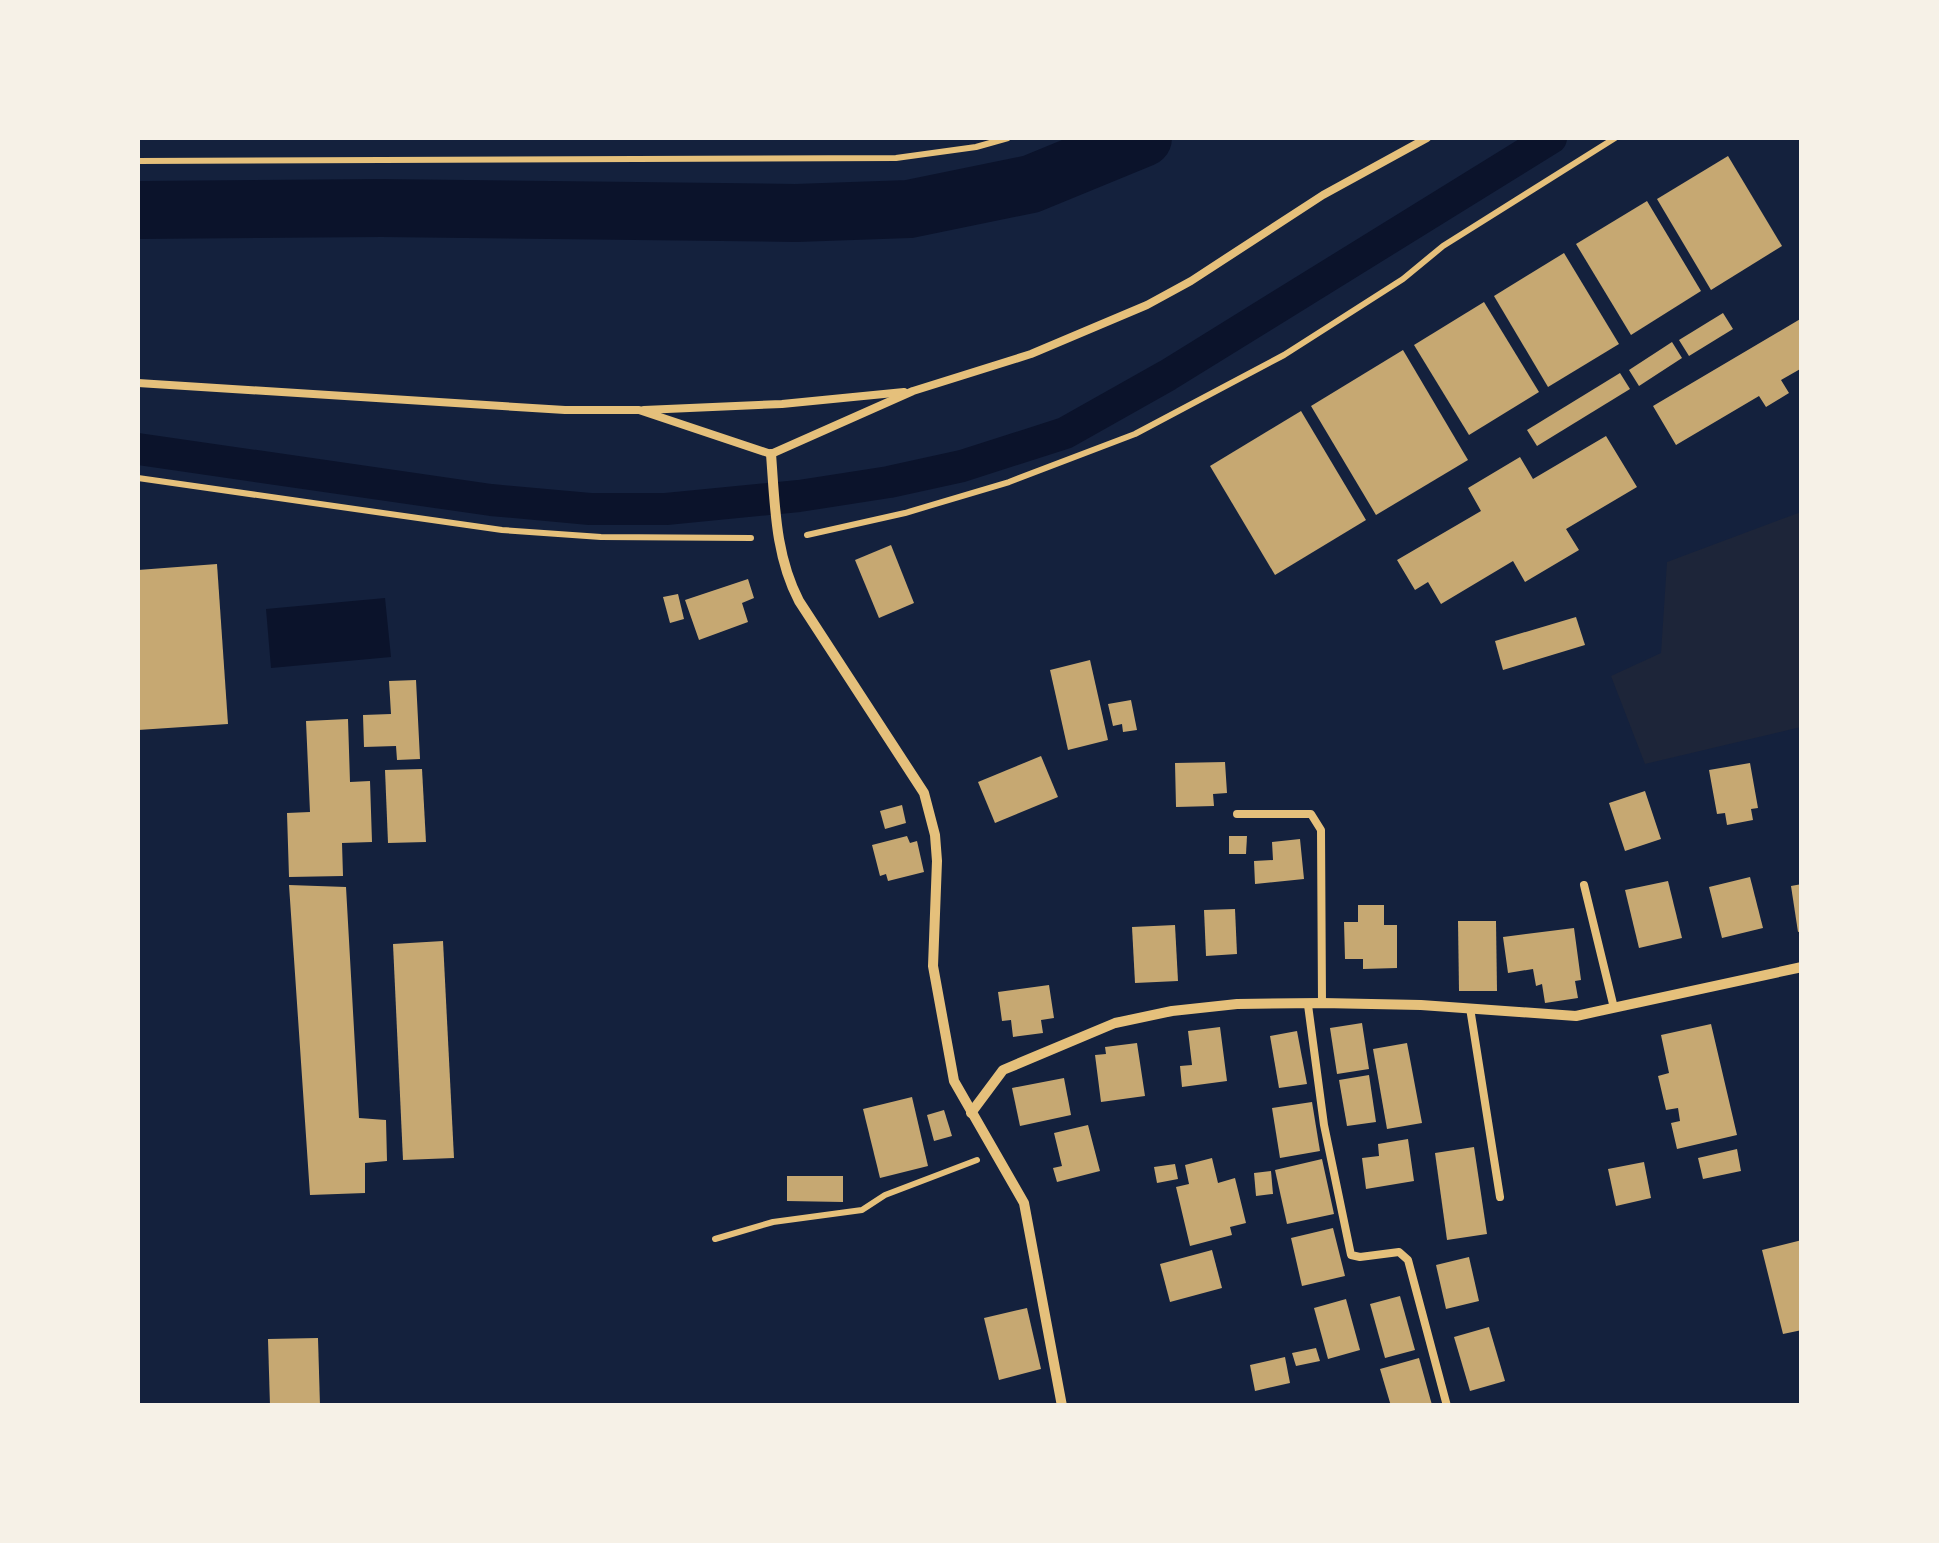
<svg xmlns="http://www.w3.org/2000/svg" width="1939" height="1543" font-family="Rubik,sans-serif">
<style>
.green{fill:#1d2539}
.water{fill:#0b132b}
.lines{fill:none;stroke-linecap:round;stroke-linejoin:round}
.canal{stroke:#0b132b;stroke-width:32}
.river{stroke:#0b132b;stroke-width:58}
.building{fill:#c6a872}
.path{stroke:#e5c07b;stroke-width:6}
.service{stroke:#e5c07b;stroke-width:8}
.minor{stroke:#e5c07b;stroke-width:10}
</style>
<rect width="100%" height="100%" fill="#14213d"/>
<path class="green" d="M1801 512V727L1645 764 1611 676 1661 653 1667 562Z"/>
<path class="water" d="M385 598 391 657 271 668 266 609Z"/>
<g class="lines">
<path class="canal" d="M138 449 491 500 590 509H666L799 496 889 482 962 466 1065 433 1168 375 1551 138"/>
<path class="river" d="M138 210 381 208 796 213 909 209 1031 184 1143 138"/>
</g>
<g class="building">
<path d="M1728 156 1782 246 1711 290 1657 199Z"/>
<path d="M1647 201 1701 291 1631 335 1576 244Z"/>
<path d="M1564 253 1619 344 1548 387 1494 296Z"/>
<path d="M1484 302 1539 392 1469 435 1414 345Z"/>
<path d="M1723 313 1733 329 1689 356 1679 340Z"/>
<path d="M1802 318V368L1781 380 1789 393 1766 407 1759 396 1676 445 1653 406Z"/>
<path d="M1672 342 1682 358 1639 386 1629 370Z"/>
<path d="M1403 350 1468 460 1376 515 1311 406Z"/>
<path d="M1620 373 1630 389 1537 446 1527 430Z"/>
<path d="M1301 411 1366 520 1275 575 1210 466Z"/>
<path d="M1606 436 1637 487 1566 529 1579 550 1525 582 1513 561 1441 604 1428 582 1415 590 1397 560 1481 511 1468 488 1520 457 1533 479Z"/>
<path d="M891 545 914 603 879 618 855 560Z"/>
<path d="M217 564 228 724 138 730V570Z"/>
<path d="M748 579 754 598 742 603 748 622 699 640 685 600Z"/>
<path d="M678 594 684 619 670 623 663 597Z"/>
<path d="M1576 617 1585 645 1503 670 1495 641Z"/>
<path d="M1090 660 1108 740 1068 750 1050 670Z"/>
<path d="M416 680 420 759 397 760 396 746 364 747 363 715 391 714 389 681Z"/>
<path d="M1131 700 1137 730 1123 732 1122 724 1113 726 1108 704Z"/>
<path d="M348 719 350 782 370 781 372 842 342 843 343 876 289 877 287 813 310 812 306 721Z"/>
<path d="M1041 756 1058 797 995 823 978 782Z"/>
<path d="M1225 762 1227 793 1213 794 1214 806 1176 807 1175 763Z"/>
<path d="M1750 763 1758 808 1751 809 1753 820 1727 825 1725 813 1717 814 1709 770Z"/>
<path d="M422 769 426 842 388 843 385 770Z"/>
<path d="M1645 791 1661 839 1625 851 1609 803Z"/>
<path d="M902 805 906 823 885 829 880 811Z"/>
<path d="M907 836 910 843 917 841 924 872 888 881 886 874 880 876 872 845Z"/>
<path d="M1229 836H1247L1246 854H1229Z"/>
<path d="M1300 839 1304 879 1255 884 1254 861 1273 860 1272 842Z"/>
<path d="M1750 877 1763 928 1722 938 1709 887Z"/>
<path d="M1668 881 1682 938 1639 948 1625 890Z"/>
<path d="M1802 884V931L1798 932 1791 886Z"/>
<path d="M289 885 346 887 359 1118 386 1120 387 1161 365 1163V1193L310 1195Z"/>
<path d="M1358 905H1384V925H1397V968L1363 969V959H1345L1344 922H1358Z"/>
<path d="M1235 909 1237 954 1206 956 1204 910Z"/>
<path d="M1458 921H1496L1497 991H1459Z"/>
<path d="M1175 925 1178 981 1135 983 1132 927Z"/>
<path d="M1574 928 1581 980 1575 981 1578 998 1545 1003 1542 984 1536 986 1533 969 1508 973 1503 937Z"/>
<path d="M443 941 454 1158 403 1160 393 944Z"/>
<path d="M1049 985 1054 1018 1041 1020 1043 1033 1013 1037 1011 1020 1002 1021 998 992Z"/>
<path d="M1362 1023 1369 1069 1337 1074 1330 1028Z"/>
<path d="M1711 1024 1737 1135 1677 1149 1671 1123 1680 1121 1678 1108 1666 1110 1658 1076 1669 1073 1661 1035Z"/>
<path d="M1220 1027 1227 1081 1182 1087 1180 1066 1192 1065 1188 1031Z"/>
<path d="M1297 1031 1307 1084 1279 1088 1270 1036Z"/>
<path d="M1137 1043 1145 1096 1101 1102 1095 1055 1106 1054 1105 1047Z"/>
<path d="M1407 1043 1422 1123 1387 1129 1373 1049Z"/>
<path d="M1369 1075 1376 1122 1347 1126 1339 1080Z"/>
<path d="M1064 1078 1071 1115 1020 1126 1012 1088Z"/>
<path d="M912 1097 928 1166 880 1178 863 1109Z"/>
<path d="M1312 1102 1320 1151 1280 1158 1272 1108Z"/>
<path d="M944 1110 952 1136 934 1141 927 1115Z"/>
<path d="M1088 1125 1100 1171 1057 1182 1053 1168 1062 1166 1054 1133Z"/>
<path d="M1408 1139 1414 1181 1366 1189 1362 1158 1379 1156 1378 1144Z"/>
<path d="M1474 1147 1487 1234 1447 1240 1435 1153Z"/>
<path d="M1737 1149 1741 1171 1703 1179 1698 1158Z"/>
<path d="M1212 1158 1218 1183 1235 1178 1246 1223 1230 1227 1232 1235 1190 1246 1176 1187 1189 1184 1185 1165Z"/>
<path d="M1322 1159 1334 1214 1287 1224 1275 1170Z"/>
<path d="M1644 1162 1651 1198 1616 1206 1608 1169Z"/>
<path d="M1175 1164 1178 1179 1157 1183 1154 1167Z"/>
<path d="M1271 1171 1273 1194 1256 1196 1254 1173Z"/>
<path d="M787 1176H843V1202L787 1201Z"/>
<path d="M1333 1228 1345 1276 1302 1286 1291 1238Z"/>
<path d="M1802 1240V1330L1783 1334 1762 1250Z"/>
<path d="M1212 1250 1222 1288 1170 1302 1160 1264Z"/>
<path d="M1469 1257 1479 1301 1446 1309 1436 1265Z"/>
<path d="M1400 1296 1415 1350 1385 1358 1370 1304Z"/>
<path d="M1346 1299 1360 1350 1328 1359 1314 1308Z"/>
<path d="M1027 1308 1041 1369 999 1380 984 1318Z"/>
<path d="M1489 1327 1505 1381 1470 1391 1454 1337Z"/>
<path d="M318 1338 320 1406H270L268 1339Z"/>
<path d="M1316 1348 1320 1361 1296 1366 1292 1353Z"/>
<path d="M1285 1357 1290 1383 1255 1391 1250 1365Z"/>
<path d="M1419 1358 1432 1405 1391 1406 1380 1369Z"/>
</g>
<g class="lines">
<g class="path">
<path d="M138 161 896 158 976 147 1008 138"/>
<path d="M138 478 502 530 601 537 751 538"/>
<path d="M807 535 905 513 1009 482 1135 434 1284 355 1403 279 1443 246 1615 138"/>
<path d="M715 1239 773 1222 862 1210 885 1195 977 1160"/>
</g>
<g class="service">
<path d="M138 383 565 410H639L771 454 913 391 1031 354 1147 305 1191 281 1323 195 1427 138"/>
<path d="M644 410 782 404 904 392"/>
<path d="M1237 814H1311L1321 830 1322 1003"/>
<path d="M1584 885 1614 1008"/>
<path d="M1308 1005 1324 1125 1351 1255 1360 1257 1399 1252 1408 1260 1447 1406"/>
<path d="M1470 1008 1500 1197"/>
</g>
<g class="minor">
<path d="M771 454C775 505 775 555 799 601L924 793 935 835 937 861 933 966 954 1081 1024 1203 1062 1406"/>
<path d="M971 1113 1003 1070 1115 1023 1172 1011 1237 1004 1322 1003 1421 1005 1576 1016 1802 967"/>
</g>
</g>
<rect width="1939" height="1543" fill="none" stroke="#f6f1e7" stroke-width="280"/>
</svg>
